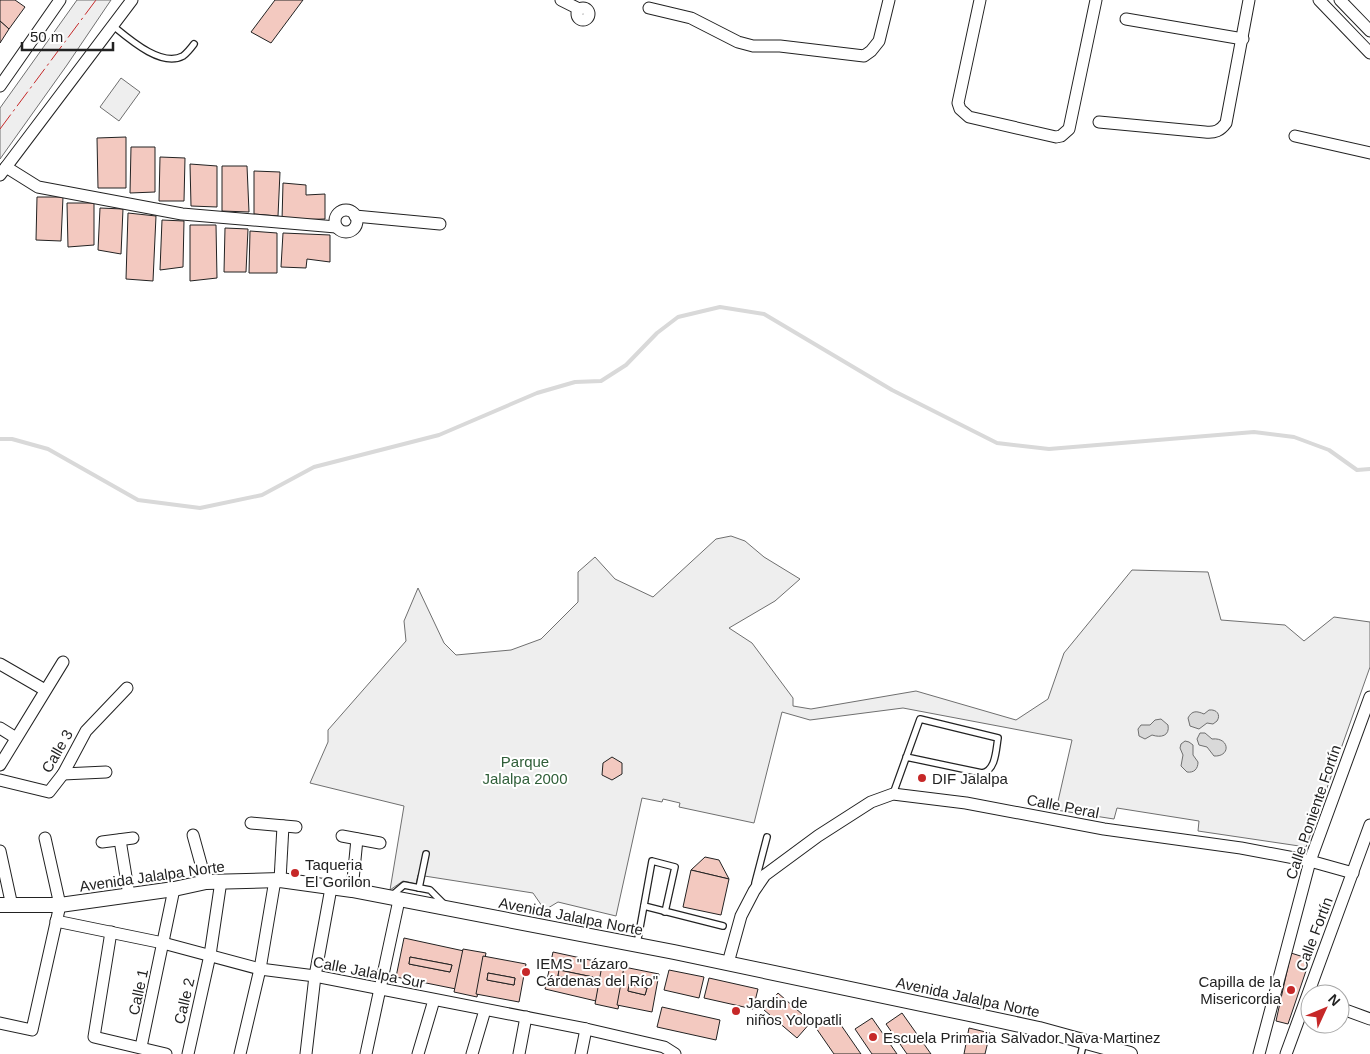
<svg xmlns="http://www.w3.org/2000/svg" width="1370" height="1054" font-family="Arial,sans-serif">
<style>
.green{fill:#eee;stroke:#6f6f6f}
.water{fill:#d9d9d9;stroke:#6f6f6f}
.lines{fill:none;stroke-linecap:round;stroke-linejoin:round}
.stream{stroke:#d9d9d9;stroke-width:4}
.building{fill:#f3c9c0;stroke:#222;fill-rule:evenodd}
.service-casing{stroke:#222;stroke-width:8}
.minor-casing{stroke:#222;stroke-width:13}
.tertiary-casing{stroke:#222;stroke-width:16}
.service{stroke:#fff;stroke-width:5.5}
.minor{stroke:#fff;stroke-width:11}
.tertiary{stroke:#fff;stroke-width:14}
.power{stroke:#c62828;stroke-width:1;stroke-dasharray:18 4 2.5 4;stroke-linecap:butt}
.poi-dot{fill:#c62828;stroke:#fff;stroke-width:2}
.labels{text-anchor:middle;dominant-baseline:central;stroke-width:4;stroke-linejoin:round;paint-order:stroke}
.street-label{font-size:15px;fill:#222;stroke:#fff}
.park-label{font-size:15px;fill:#2f5e38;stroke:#fff}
.poi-label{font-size:15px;fill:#222;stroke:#fff;text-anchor:start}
</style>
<rect width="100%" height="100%" fill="#fff"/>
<g class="green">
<path d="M77 0H111L67 65 0 159V108Z"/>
<path d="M121 78 140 92 119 121 100 107Z"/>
<path d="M731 536 745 541 764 557 800 579 775 601 729 628 752 643 793 698V706L811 709 916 691 1016 720 1048 699 1064 653 1132 570 1208 572 1221 620 1285 625 1304 641 1334 617 1370 622V667L1306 847 1198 831 1199 821 1117 808 1114 819 1056 810 1072 740 903 708 810 720 782 712 754 823 679 807 680 803 663 799 662 802 642 798 616 916 558 902 548 908 542 906 533 893 418 875 416 884 403 881 390 890 404 806 310 783 328 742V730L406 641 404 621 418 588 444 643 456 655 511 650 541 639 578 602V572L595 557 615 579 653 597 716 539Z"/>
</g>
<g class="water">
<path d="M1209 710C1217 709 1221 715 1217 721L1213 724 1207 723 1199 729 1190 726 1188 718C1192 710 1197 711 1204 714Z"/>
<path d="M1161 719 1168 725C1170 736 1161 738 1152 735L1145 739 1139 736 1138 729 1141 725H1150L1155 720Z"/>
<path d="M1200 733H1205L1212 739C1230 737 1231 757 1214 756L1207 747 1199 745 1197 739Z"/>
<path d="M1185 741 1189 742 1193 745V755L1198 762C1198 769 1194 773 1187 772L1181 766 1183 755 1180 748 1181 744Z"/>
</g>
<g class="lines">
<path class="stream" d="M0 439H12L48 449 138 500 200 508 262 495 314 467 439 435 537 393 575 382 601 381 626 365 657 333 678 317 720 307 764 314 892 390 997 443 1049 449 1254 432 1294 437 1329 450 1357 470 1370 469"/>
</g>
<g class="building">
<path d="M0 0H15L25 7 9 29 0 21Z"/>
<path d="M275 0H303L271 43 251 32Z"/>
<path d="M0 21 9 29 0 43Z"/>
<path d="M126 137V188H98L97 138Z"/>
<path d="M131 147H155V192L130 193Z"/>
<path d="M160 157 185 158 184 201H159Z"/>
<path d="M190 164 217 166V207L191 206Z"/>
<path d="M222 166H247L249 212 222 211Z"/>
<path d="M254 171 280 172 278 216 254 214Z"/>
<path d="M283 183 306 185V195L325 194V219L282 220Z"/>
<path d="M37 197H63L61 241 36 240Z"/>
<path d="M67 203H94V245L68 247Z"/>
<path d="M100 208 123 209 121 254 98 250Z"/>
<path d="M128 213 156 216 153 281 126 279Z"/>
<path d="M162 220 184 221 183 267 160 270Z"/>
<path d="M190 225H216L217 278 190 281Z"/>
<path d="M225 228 248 229 246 272H224Z"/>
<path d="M250 231 277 233V273H249Z"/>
<path d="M283 233 330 235V262L307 259 306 268 281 267Z"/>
<path d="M612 757 622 763V774L612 780 602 775 603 763Z"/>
<path d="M705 857 719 860 729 879 691 870Z"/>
<path d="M691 870 729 879 721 915 683 907Z"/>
<path d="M404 938 464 951 456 989 396 977ZM410 957 452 965 450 972 409 964Z"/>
<path d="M463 949 486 953 477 997 454 992Z"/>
<path d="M553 952 604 963 596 1001 545 989ZM559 970 593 977 591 984 558 976Z"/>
<path d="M1291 953 1310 959 1288 1024 1276 1021Z"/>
<path d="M483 956 526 964 519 1002 476 994ZM488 973 515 978 514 985 487 980Z"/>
<path d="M410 957 452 965 450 972 409 964Z"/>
<path d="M603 960 627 965 618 1009 595 1004Z"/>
<path d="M624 967 659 974 652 1012 617 1005ZM629 984 647 988 645 995 628 991Z"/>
<path d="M559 970 593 977 591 984 558 976Z"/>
<path d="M669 970 704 977 699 998 664 990Z"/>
<path d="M488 973 515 978 514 985 487 980Z"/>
<path d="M709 978 758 989 753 1009 704 998Z"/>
<path d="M629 984 647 988 645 995 628 991Z"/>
<path d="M778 993 811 1022 797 1038 764 1010Z"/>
<path d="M662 1007 720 1020 716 1040 657 1027Z"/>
<path d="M902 1013 931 1054H907L886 1024Z"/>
<path d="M834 1015 861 1054H834L816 1028Z"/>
<path d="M872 1018 897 1054H872L855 1029Z"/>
<path d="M969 1028 990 1033 985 1054H964Z"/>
</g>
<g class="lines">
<g class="service-casing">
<g id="service">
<path d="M112 25C128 38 161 68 183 56 187 53 191 48 194 44"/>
<path d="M893 794 920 719 998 738C996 749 996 771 982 773L906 757"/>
<path d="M755 883 767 837"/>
<path d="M419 888 426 854"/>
<path d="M390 897 404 885 430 890 445 905"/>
<path d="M644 906 723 926"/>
<path d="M637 944 652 861 675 867 665 912"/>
<path d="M1081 1054 1084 1041"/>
</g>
</g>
<g class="minor-casing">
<g id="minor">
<path d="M561 0 579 9"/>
<path d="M980 0 958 103 960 109 969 117 1056 137 1061 136 1069 129 1096 0"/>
<path d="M1319 0 1370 53"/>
<path d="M1340 0 1370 31"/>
<circle cx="583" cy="14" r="6"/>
<path d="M649 8 691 18 738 42 753 46H780L864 56 871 51 879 41 889 0"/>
<path d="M1126 19 1243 39"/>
<path d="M0 86 60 0"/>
<path d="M1099 122 1205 132C1215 133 1220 131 1226 123L1249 0"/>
<path d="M1295 136 1370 153"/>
<path d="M6 167 38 187 182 214 336 227"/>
<path d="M0 175 132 0"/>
<circle cx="346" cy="221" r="11"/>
<path d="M355 216 440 224"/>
<path d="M0 664 45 690"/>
<path d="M0 728 16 738"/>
<path d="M0 765 63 662"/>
<path d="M63 774 106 772"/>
<path d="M0 780 49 792 63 774 86 731 127 688"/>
<path d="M251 823 296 827"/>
<path d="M193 835 206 882"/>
<path d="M342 836 380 843"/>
<path d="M120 840 129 895"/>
<path d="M102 842 133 838"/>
<path d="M0 851 12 906"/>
<path d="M280 880 283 826"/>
<path d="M352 890 357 839"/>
<path d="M56 921 163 943 260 969 315 976 586 1029 664 1047 675 1054"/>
<path d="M111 932 94 1037 166 1054"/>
<path d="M728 963 741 916 754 891 765 875 818 836 871 802 893 794 966 803 1104 829 1241 848 1310 861 1353 873"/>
<path d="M1340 1008 1370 1019"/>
<path d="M0 1023 32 1030 60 905 45 838"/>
<path d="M141 1047 174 889"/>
<path d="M188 1054 210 955 221 881"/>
<path d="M240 1054 260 969 275 880"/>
<path d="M306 1054 315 976 331 888"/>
<path d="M366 1054 399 900"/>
<path d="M418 1054 434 1000"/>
<path d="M472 1054 485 1010"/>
<path d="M519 1054 526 1017"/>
<path d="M581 1054 586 1029"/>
<path d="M1259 1054 1310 861 1370 697"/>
<path d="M1286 1054 1370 825"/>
</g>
</g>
<g class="tertiary-casing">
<path id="tertiary" d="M0 905H60L174 889 206 882 280 880 352 890 674 952 974 1015 1039 1029 1130 1054"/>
</g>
<use href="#service" class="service"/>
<use href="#minor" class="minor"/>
<use href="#tertiary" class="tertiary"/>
<path class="power" d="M0 129 96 0"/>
</g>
<g class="poi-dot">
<circle cx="922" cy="778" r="5"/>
<circle cx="295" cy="873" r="5"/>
<circle cx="526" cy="972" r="5"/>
<circle cx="1291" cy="990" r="5"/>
<circle cx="736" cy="1011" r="5"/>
<circle cx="873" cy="1037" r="5"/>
</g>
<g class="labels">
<g class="street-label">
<text transform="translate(57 751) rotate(-60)">Calle 3</text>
<text transform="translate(1063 806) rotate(11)">Calle Peral</text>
<text transform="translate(1313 812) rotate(-71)">Calle Poniente Fortín</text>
<text transform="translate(152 876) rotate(-8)">Avenida Jalalpa Norte</text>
<text transform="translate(571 916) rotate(11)">Avenida Jalalpa Norte</text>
<text transform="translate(1314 934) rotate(-69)">Calle Fortín</text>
<text transform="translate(369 972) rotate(11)">Calle Jalalpa Sur</text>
<text transform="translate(138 992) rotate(-78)">Calle 1</text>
<text transform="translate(968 997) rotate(12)">Avenida Jalalpa Norte</text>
<text transform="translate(184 1001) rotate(-77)">Calle 2</text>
</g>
<g class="park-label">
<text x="525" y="761">Parque<tspan x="525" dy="17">Jalalpa 2000</tspan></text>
</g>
<g class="poi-label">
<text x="932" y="778">DIF Jalalpa</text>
<text x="305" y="864">Taqueria<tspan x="305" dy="17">El Gorilon</tspan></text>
<text x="536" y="963">IEMS "Lázaro<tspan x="536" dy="17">Cárdenas del Río"</tspan></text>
<text x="1281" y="981" text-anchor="end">Capilla de la<tspan x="1281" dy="17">Misericordia</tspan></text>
<text x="746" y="1002">Jardin de<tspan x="746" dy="17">niños Yolopatli</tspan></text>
<text x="883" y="1037">Escuela Primaria Salvador Nava Martinez</text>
</g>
</g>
<g transform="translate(1325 1009) rotate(46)"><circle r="24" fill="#ffffff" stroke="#a7a7a7"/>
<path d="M0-4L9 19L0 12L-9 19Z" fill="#c62828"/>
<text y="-8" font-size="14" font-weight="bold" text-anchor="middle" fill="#222222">N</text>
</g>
<path d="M22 42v8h91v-8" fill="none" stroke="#222222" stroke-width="2.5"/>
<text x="30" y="42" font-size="15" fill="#222222" stroke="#ffffff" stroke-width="4" paint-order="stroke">50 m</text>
</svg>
